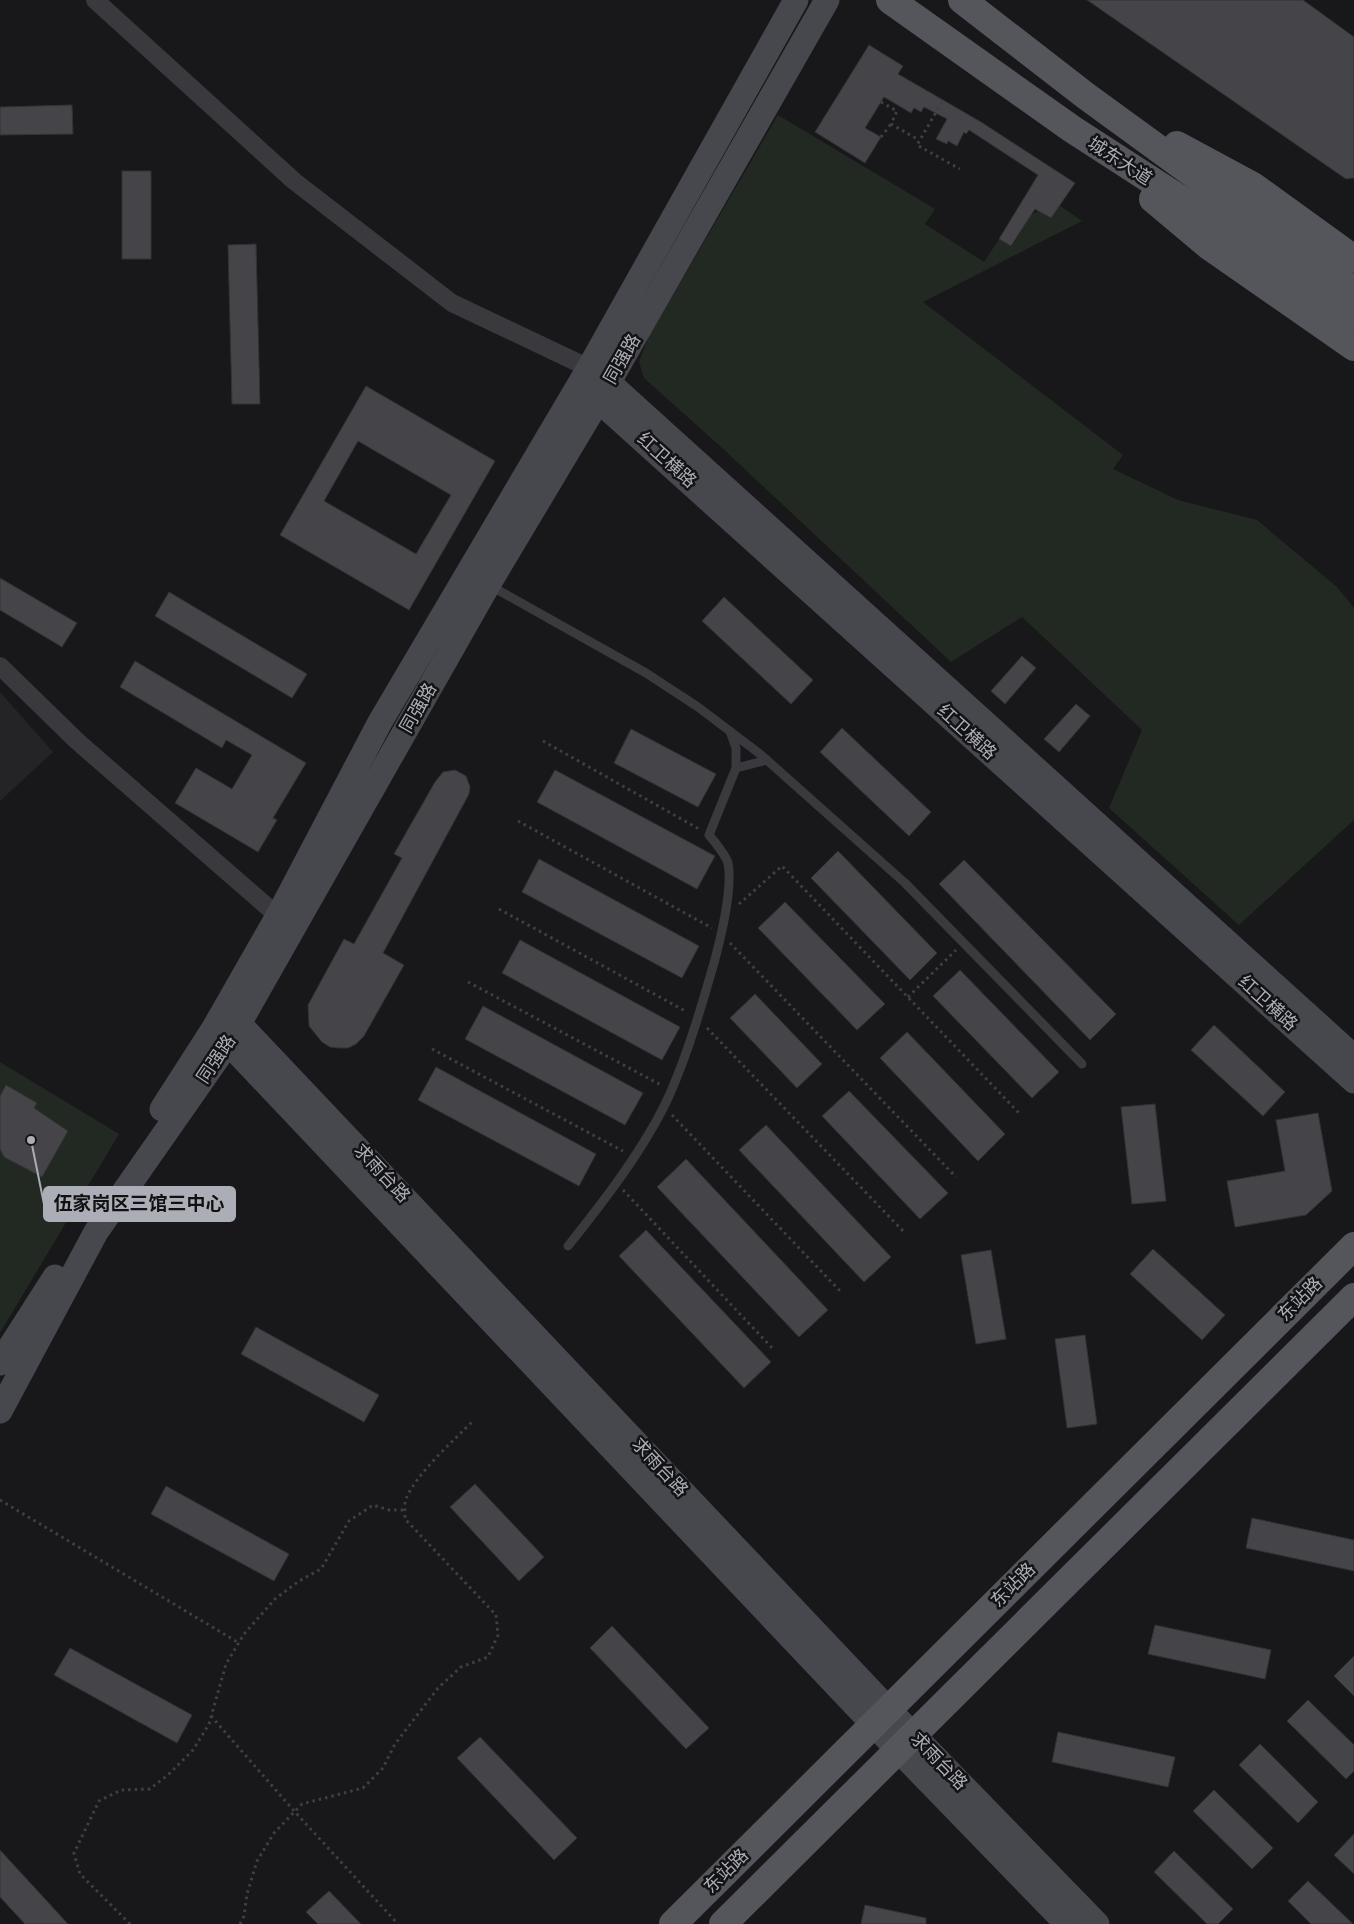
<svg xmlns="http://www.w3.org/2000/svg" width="1354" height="1924" font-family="Karla,'Noto Sans SC',sans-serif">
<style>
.built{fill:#242426}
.green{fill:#222923}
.building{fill:#454549;stroke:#323235;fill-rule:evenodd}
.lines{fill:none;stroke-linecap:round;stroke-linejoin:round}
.path{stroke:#3f4044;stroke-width:3;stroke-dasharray:2.5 4;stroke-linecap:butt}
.lane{stroke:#39393e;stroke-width:9}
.street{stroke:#39393e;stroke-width:18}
.secondary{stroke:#47484d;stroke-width:25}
.primary{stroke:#55565c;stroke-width:28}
.labels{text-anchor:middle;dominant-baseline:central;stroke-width:5;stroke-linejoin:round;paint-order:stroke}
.street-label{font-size:18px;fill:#abaeb7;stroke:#131214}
.leader{fill:none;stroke:#abaeb7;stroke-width:2}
.callout-dot{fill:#abaeb7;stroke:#131214;stroke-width:2}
.callout{fill:#abaeb7;stroke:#abaeb7;stroke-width:2}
.callout-label{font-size:19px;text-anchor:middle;font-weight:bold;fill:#111}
</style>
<rect width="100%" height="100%" fill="#181719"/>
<path class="built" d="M0 692 53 752 0 801Z"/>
<g class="green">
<path d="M778 115 935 209 925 224 984 262 999 239 1012 246 1031 215 1038 211 1051 218 1059 205 1082 221 923 302 1123 455 1113 469 1178 500 1257 520 1337 587 1354 608V820L1239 925 1109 808 1142 730 1022 617 951 662 721 447 644 378 639 362 649 336Z"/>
<path d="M0 1062 119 1134 0 1333Z"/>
</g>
<g class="building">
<path d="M1087 0H1303L1354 37V178L1346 179Z"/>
<path d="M869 45 903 66 898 74 981 122 1075 183 1051 218 1035 209 1011 246 999 239 1038 175 969 130 966 134 964 132 957 146 948 141 947 144 936 139 947 119 924 107 921 112 914 108 911 113 884 97 865 128 881 137 865 163 815 132Z"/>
<path d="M72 105 73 134 0 135V107Z"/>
<rect x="122" y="171" width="29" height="88"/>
<path d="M256 244 260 404H232L228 245Z"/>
<path d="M366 386 495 461 409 610 280 535ZM358 441 451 495 416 554 324 501Z"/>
<path d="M0 578 77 623 62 647 0 610Z"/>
<path d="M169 592 307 674 292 698 155 616Z"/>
<path d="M724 597 813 680 791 704 702 621Z"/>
<path d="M1022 656 1036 668 1005 704 991 691Z"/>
<path d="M135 661 306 763 273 818 277 820 258 852 175 803 196 768 232 789 252 755 226 740 222 748 120 687Z"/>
<path d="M1076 704 1090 716 1059 752 1044 739Z"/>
<path d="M842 728 931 812 909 836 820 752Z"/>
<path d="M631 729 716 774 698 807 614 763Z"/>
<path d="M455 770 466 776 470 787 469 794 383 953 404 965 364 1036 356 1044 348 1048H339L330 1047 322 1042 309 1026 308 1005 344 939 354 944 402 858 394 854 435 782 443 772Z"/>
<path d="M555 770 715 856 697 889 537 802Z"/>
<path d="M838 851 937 953 910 980 811 878Z"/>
<path d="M539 859 699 946 682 978 522 892Z"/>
<path d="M964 860 1116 1014 1090 1040 939 884Z"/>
<path d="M785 902 885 1004 857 1030 758 928Z"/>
<path d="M520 940 680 1027 662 1060 502 973Z"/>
<path d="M960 970 1059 1072 1032 1098 933 996Z"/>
<path d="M755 994 822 1064 797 1088 730 1018Z"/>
<path d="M483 1006 643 1093 625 1125 465 1039Z"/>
<path d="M1214 1025 1285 1092 1263 1116 1191 1050Z"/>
<path d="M907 1032 1005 1134 978 1161 880 1058Z"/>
<path d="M436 1067 596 1154 579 1186 418 1100Z"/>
<path d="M6 1085 37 1103 34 1108 68 1131 42 1177 4 1157 0 1149V1096Z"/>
<path d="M849 1091 948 1193 920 1219 822 1116Z"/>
<path d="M1155 1104 1166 1201 1132 1204 1121 1107Z"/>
<path d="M1318 1113 1332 1191 1306 1215 1235 1227 1227 1181 1285 1171 1276 1120Z"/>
<path d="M766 1125 891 1257 864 1282 739 1150Z"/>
<path d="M686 1159 828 1310 799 1337 657 1187Z"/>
<path d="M646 1230 771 1362 744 1388 619 1256Z"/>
<path d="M1153 1249 1225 1315 1202 1340 1130 1274Z"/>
<path d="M991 1250 1006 1339 976 1344 961 1255Z"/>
<path d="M256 1327 379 1395 364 1422 241 1354Z"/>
<path d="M1085 1335 1097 1424 1067 1428 1055 1339Z"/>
<path d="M475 1484 544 1557 519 1581 450 1507Z"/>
<path d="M166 1486 289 1554 274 1581 151 1514Z"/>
<path d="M1252 1518 1354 1540V1571L1246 1548Z"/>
<path d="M1155 1625 1271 1650 1265 1679 1148 1654Z"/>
<path d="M612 1626 709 1728 686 1749 590 1648Z"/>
<path d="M70 1648 192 1715 177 1743 54 1675Z"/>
<path d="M1354 1656V1696L1334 1676Z"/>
<path d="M1308 1700 1354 1745V1771L1346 1779 1287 1721Z"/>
<path d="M1058 1732 1175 1757 1168 1787 1052 1762Z"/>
<path d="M480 1737 577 1838 554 1860 457 1758Z"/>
<path d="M1260 1744 1318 1802 1298 1823 1239 1765Z"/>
<path d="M1214 1790 1273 1848 1252 1869 1193 1811Z"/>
<path d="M1354 1834V1874L1334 1855Z"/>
<path d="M0 1850 68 1924H25L0 1897Z"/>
<path d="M1174 1851 1233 1909 1218 1924H1207L1154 1872Z"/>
<path d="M1308 1881 1353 1924H1311L1288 1901Z"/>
<path d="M329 1891 361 1924H318L306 1912Z"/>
<path d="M865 1905 926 1918V1924H861Z"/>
</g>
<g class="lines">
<g class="path">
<path d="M881 102 897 111 891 124 919 140"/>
<path d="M942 102 917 145 960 169"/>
<path d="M881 137 891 124"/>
<path d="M543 741 699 829"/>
<path d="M518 821 712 928"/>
<path d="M739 904 782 866 1019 1113"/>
<path d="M499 909 687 1012"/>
<path d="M730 943 956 1177"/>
<path d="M468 982 661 1085"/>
<path d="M908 997 956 950"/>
<path d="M707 1028 903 1231"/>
<path d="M432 1049 623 1151"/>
<path d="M672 1115 841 1292"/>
<path d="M623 1190 774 1350"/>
<path d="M0 1500 239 1643"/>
<path d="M211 1716 295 1812 398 1924"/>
<path d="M130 1924 80 1874 74 1853 99 1801 121 1790 150 1789 169 1774 193 1750 209 1724 226 1664 244 1634 275 1599 299 1581 321 1569 349 1521 373 1505 389 1510H405"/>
<path d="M240 1924 244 1916 247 1894 257 1861 274 1833 302 1804 363 1788 383 1768 395 1744 438 1688 461 1667 488 1657 498 1635 496 1615 405 1519C405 1513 404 1505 406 1499 415 1475 455 1439 473 1421"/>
</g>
<g class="lane">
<path d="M489 585 646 673 698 707 760 754 905 883 1082 1064"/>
<path d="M736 768 767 760"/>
<path d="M568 1246C604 1201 645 1148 669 1096 688 1053 701 1008 714 963 721 937 733 890 728 863 726 856 714 841 709 835L736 768V748L730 731"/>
</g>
<g class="street">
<path d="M95 0 294 181 452 303 589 368"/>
<path d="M0 666 77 741 278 916"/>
</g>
<g class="secondary">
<path d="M595 372 608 382 1354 1057"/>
<path d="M587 390 1354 1081"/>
<path d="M228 1012 888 1709 1097 1924"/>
<path d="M217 1031 873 1724 1067 1924"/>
<path d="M162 1109 214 1028 278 916 380 722 589 368 796 0"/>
<path d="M0 1363 55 1277"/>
<path d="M0 1411 96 1232 228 1043 488 585 599 399 827 0"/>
</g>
<g class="primary">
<path d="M890 0 1072 129 1225 228 1354 316"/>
<path d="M962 0 1086 96 1354 291"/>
<path d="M1177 145 1253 186 1354 259"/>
<path d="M1153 199 1209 246 1354 347"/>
<path d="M673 1924 1354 1246"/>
<path d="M723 1924 1354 1297"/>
</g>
</g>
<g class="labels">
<g class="street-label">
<text transform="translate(1120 161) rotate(33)">城东大道</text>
<text transform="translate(622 359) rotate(-60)">同强路</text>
<text transform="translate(667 460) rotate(42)">红卫横路</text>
<text transform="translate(418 708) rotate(-60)">同强路</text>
<text transform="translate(967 732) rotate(42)">红卫横路</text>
<text transform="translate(1268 1003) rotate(42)">红卫横路</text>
<text transform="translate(216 1059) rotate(-56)">同强路</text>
<text transform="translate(382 1173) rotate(47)">求雨台路</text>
<text transform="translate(1300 1299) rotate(-45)">东站路</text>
<text transform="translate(660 1467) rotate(47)">求雨台路</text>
<text transform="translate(1013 1585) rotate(-45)">东站路</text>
<text transform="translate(939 1761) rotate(46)">求雨台路</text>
<text transform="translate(726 1871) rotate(-45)">东站路</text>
</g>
</g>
<path class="leader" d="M31 1140L44 1204"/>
<circle class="callout-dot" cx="31" cy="1140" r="5"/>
<rect class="callout" x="44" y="1187" width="191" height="34" rx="5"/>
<g class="callout-label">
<text x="139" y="1210">伍家岗区三馆三中心</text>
</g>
</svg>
